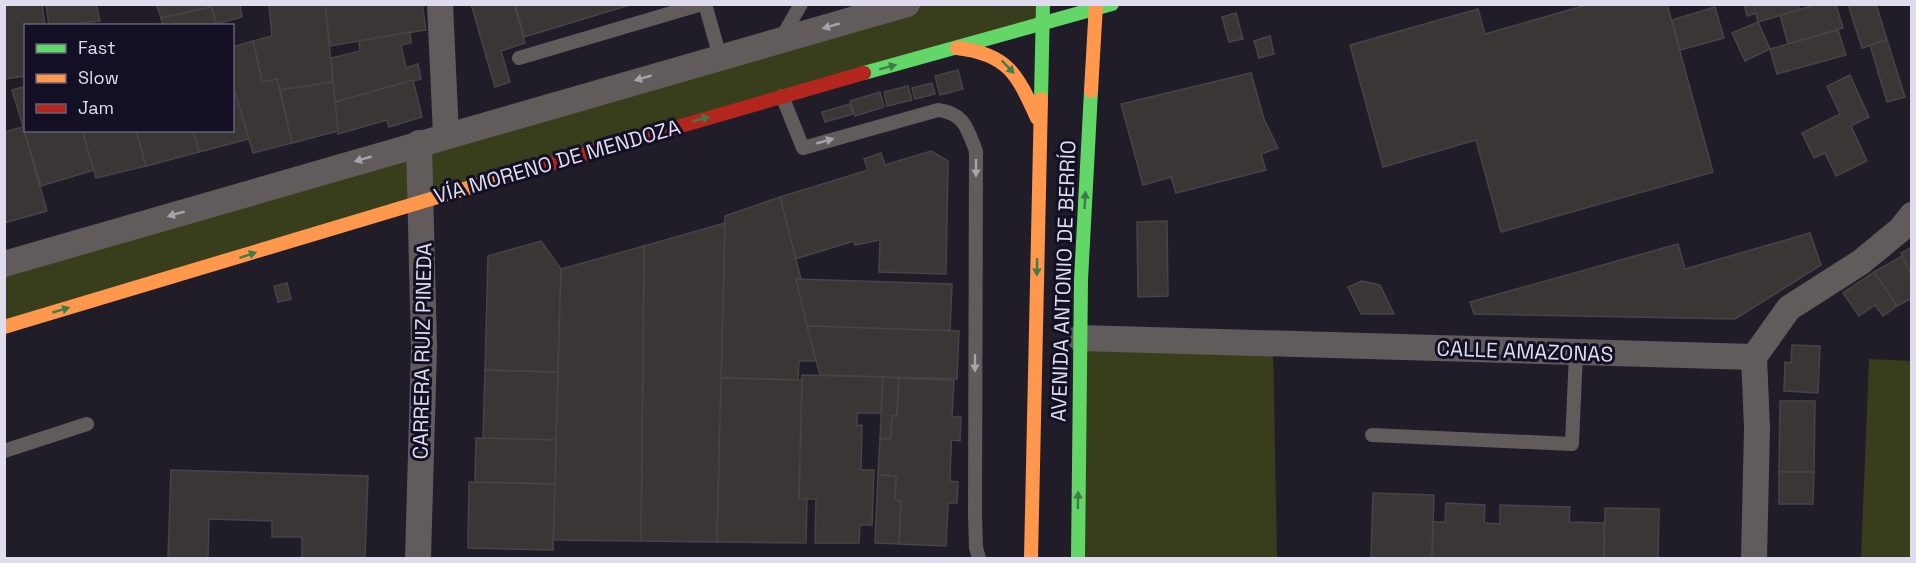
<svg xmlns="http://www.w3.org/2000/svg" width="1916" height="563" font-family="'Space Grotesk',sans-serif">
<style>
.green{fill:#383e1b}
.building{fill:#3b3636;stroke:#474346;stroke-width:1.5}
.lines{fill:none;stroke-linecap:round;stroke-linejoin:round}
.lane{stroke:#625b5b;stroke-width:14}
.street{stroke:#625b5b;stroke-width:26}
.fast{stroke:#63d668;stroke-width:14}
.slow{stroke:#ff974d;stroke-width:14}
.jam{stroke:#b3261e;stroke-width:14}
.oneway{fill:#a7a2ab}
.oneway2{fill:#3f7c49}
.labels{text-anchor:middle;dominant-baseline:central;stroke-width:6;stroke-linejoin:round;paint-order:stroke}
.street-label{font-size:21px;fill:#dfdded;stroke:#130f24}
</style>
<rect width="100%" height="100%" fill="#201d29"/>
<g class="green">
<path d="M915 5H1039V21L5 327V264Z"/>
<path d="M1080 338 1273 344 1277 558H1078Z"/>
<path d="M1869 359 1911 361V558H1861Z"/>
</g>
<g class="building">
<path d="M4 4H42L45 26H26V76L4 79Z"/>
<path d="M46 4H96L100 21 49 26Z"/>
<path d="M156 4H211V7L161 18Z"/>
<path d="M211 4H240L242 17 216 24Z"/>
<path d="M269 4H325L333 82 280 90 277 79 262 82 253 41 272 36Z"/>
<path d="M325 4H422L426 30 330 46Z"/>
<path d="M471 4H514L525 43 501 51 510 82 495 87Z"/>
<path d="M515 4H633L524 37Z"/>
<path d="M1590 4H1667L1713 172 1501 232 1476 140 1383 167 1350 45 1478 9 1485 34Z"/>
<path d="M1744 4H1798L1799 10 1758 22 1756 13 1747 16Z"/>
<path d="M1819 4H1836L1843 28 1788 44 1780 15Z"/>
<path d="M1848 4H1876L1887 40 1862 48Z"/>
<path d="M211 7 217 26H163L161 18Z"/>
<path d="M1715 7 1724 38 1680 50 1672 20Z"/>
<path d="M1236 13 1243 39 1229 42 1222 17Z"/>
<path d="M1758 22 1770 49 1745 61 1732 33Z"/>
<path d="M1838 30 1846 55 1777 74 1770 49Z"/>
<path d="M410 32 411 43 401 45 406 68 418 64 421 79 335 102 331 58 360 51 359 41Z"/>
<path d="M1270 36 1274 54 1259 58 1254 41Z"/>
<path d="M1887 40 1905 97 1887 102 1870 45Z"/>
<path d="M253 41 262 82 277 79 292 143 253 153 232 82V47Z"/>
<path d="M958 70 963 89 940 95 935 76Z"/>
<path d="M1251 73 1264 119 1278 148 1261 154 1266 170 1176 193 1171 177 1143 185 1121 104Z"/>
<path d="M1850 75 1869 117 1851 126 1867 161 1836 176 1825 153 1814 158 1802 133 1840 114 1827 86Z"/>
<path d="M413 80 422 117 389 127 387 120 338 134 335 102Z"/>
<path d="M232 82 249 139 199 152 193 130H232Z"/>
<path d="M333 82 338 131 292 143 280 90Z"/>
<path d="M932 83 935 94 915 99 912 88Z"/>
<path d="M26 86V130H82L94 170 41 186 12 90Z"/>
<path d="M908 86 912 100 887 106 884 92Z"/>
<path d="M880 92 884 107 855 116 850 101Z"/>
<path d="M850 104 853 114 825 122 822 112Z"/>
<path d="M23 127 47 211 4 223V132Z"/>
<path d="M82 130H136L146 166 96 178Z"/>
<path d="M136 130H193L199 152 146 166Z"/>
<path d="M931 151 948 161 946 274 879 272 880 240 855 245 854 241 795 259 780 197 868 170 864 159 881 153 885 165Z"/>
<path d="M780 197 801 279H796L816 361H799L798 380 721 378 725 216Z"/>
<path d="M1167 221 1168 296 1138 297 1137 222Z"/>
<path d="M725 223 717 542 641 541 644 246Z"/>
<path d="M1810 233 1821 265 1735 319 1474 314 1470 302 1678 244 1685 269Z"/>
<path d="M541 241 561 269 558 372 485 370 488 256Z"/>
<path d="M644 246 641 541 553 540 561 269Z"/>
<path d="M1912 247V276L1901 253Z"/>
<path d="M1902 256 1912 276V298L1897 306 1874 272Z"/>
<path d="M1874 272 1897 306 1883 316 1875 305 1859 316 1843 293Z"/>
<path d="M796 279 952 284 950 331 807 326Z"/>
<path d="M1362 281 1380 285 1394 314H1361L1348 287Z"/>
<path d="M287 283 291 299 278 302 274 286Z"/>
<path d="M807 326 959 331 957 379 820 375Z"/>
<path d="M1792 345 1820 346 1818 393 1784 391 1785 362 1791 363Z"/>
<path d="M485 370 558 372 556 440 483 438Z"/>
<path d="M802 375 883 377 881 413H857V426L862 425 861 470H874L872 525H860L859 543H815L816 499H799Z"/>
<path d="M883 377 899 378 897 416H892L891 439H880Z"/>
<path d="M721 378 802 380 799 499H807L806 543 717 542Z"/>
<path d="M899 378 947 379 944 430H952L950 466H942L941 502H938L937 525 900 523 901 501 895 500 896 476H889L892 416H897Z"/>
<path d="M899 378 954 380 952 417H961L960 441 951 440 950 481 958 482 957 503H948L946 546 899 544 901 501 895 500 896 476 878 475 880 439H891L892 416H897Z"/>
<path d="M1780 401H1815L1814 472H1779Z"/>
<path d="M476 438 556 440 555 484 475 482Z"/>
<path d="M171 470 368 476 365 558H302V537H272V521L209 519 208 558H168Z"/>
<path d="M1779 472H1814L1813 504H1779Z"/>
<path d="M878 475 896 476 895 500 901 501 899 544 875 543Z"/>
<path d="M469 482 555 484 553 550 468 548Z"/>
<path d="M1373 493 1434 495 1432 558H1371Z"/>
<path d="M1446 503 1485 505 1484 523 1500 524V505L1570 507 1569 522 1604 523V558H1432L1433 522H1445Z"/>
<path d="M1605 508 1659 509 1658 558H1604Z"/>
</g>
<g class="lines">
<g class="lane">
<path d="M705 4 720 57"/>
<path d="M781 39 801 4"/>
<path d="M519 58 702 4"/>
<path d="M782 96 803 148 938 110C964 113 967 128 976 151L975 514 976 548 979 558"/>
<path d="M1372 435 1572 444 1576 352"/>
<path d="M4 451 87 424"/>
</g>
<g class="street">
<path d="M440 4 446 135"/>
<path d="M4 264 907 4"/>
<path d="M1080 338 1754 357"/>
<path d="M1754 357 1789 308 1861 262 1901 229 1912 215"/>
<path d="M418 558 424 348 419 143"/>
<path d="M1754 558 1757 428 1754 357"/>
</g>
<g class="fast">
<path d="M864 73 1112 4"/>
<path d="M1041 99 1043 4"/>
<path d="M1078 558 1081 280 1091 91"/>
</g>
<g class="slow">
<path d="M957 48C1008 54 1017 74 1037 118"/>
<path d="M1091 91 1096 4"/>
<path d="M4 327 501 178"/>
<path d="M1031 558 1041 99"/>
</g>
<path class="jam" d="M501 178 864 73"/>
</g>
<defs><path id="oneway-solid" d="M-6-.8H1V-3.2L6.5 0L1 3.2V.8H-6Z" transform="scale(1.5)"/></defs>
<g class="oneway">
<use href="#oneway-solid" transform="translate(831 26) rotate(164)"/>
<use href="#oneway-solid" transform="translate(643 78) rotate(164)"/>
<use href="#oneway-solid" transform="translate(825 141) rotate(-16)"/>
<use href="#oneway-solid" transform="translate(363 159) rotate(164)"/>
<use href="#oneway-solid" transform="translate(976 168) rotate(90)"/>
<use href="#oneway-solid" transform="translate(176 214) rotate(164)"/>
<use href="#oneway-solid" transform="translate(975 363) rotate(90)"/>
</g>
<g class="oneway2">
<use href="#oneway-solid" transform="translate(888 67) rotate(-15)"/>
<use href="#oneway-solid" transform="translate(1008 67) rotate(46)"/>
<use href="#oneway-solid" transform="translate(701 119) rotate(-16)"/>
<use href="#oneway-solid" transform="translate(1085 200) rotate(-87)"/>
<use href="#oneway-solid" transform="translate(248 255) rotate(-18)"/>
<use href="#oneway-solid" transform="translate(1037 267) rotate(91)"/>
<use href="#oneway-solid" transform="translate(61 310) rotate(-16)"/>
<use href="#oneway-solid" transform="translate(1078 500) rotate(-89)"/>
</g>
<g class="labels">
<g class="street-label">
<text transform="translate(557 161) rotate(-16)">VÍA MORENO DE MENDOZA</text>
<text transform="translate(1063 281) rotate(-88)">AVENIDA ANTONIO DE BERRÍO</text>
<text transform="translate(422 351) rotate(-89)">CARRERA RUIZ PINEDA</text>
<text transform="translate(1525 351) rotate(2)">CALLE AMAZONAS</text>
</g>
</g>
<rect width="1916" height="563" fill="none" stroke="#dfdded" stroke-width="12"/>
<rect x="24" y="24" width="210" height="108" fill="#130f24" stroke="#656174" stroke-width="1.5"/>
<rect x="36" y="44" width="30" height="9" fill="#63d668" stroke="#656174" stroke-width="1.5"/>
<text x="78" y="54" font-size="18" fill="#dfdded">Fast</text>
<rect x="36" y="74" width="30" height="9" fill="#ff974d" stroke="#656174" stroke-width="1.5"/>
<text x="78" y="84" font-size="18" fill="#dfdded">Slow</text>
<rect x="36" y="104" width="30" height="9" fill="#b3261e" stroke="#656174" stroke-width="1.5"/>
<text x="78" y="114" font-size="18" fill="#dfdded">Jam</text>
</svg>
